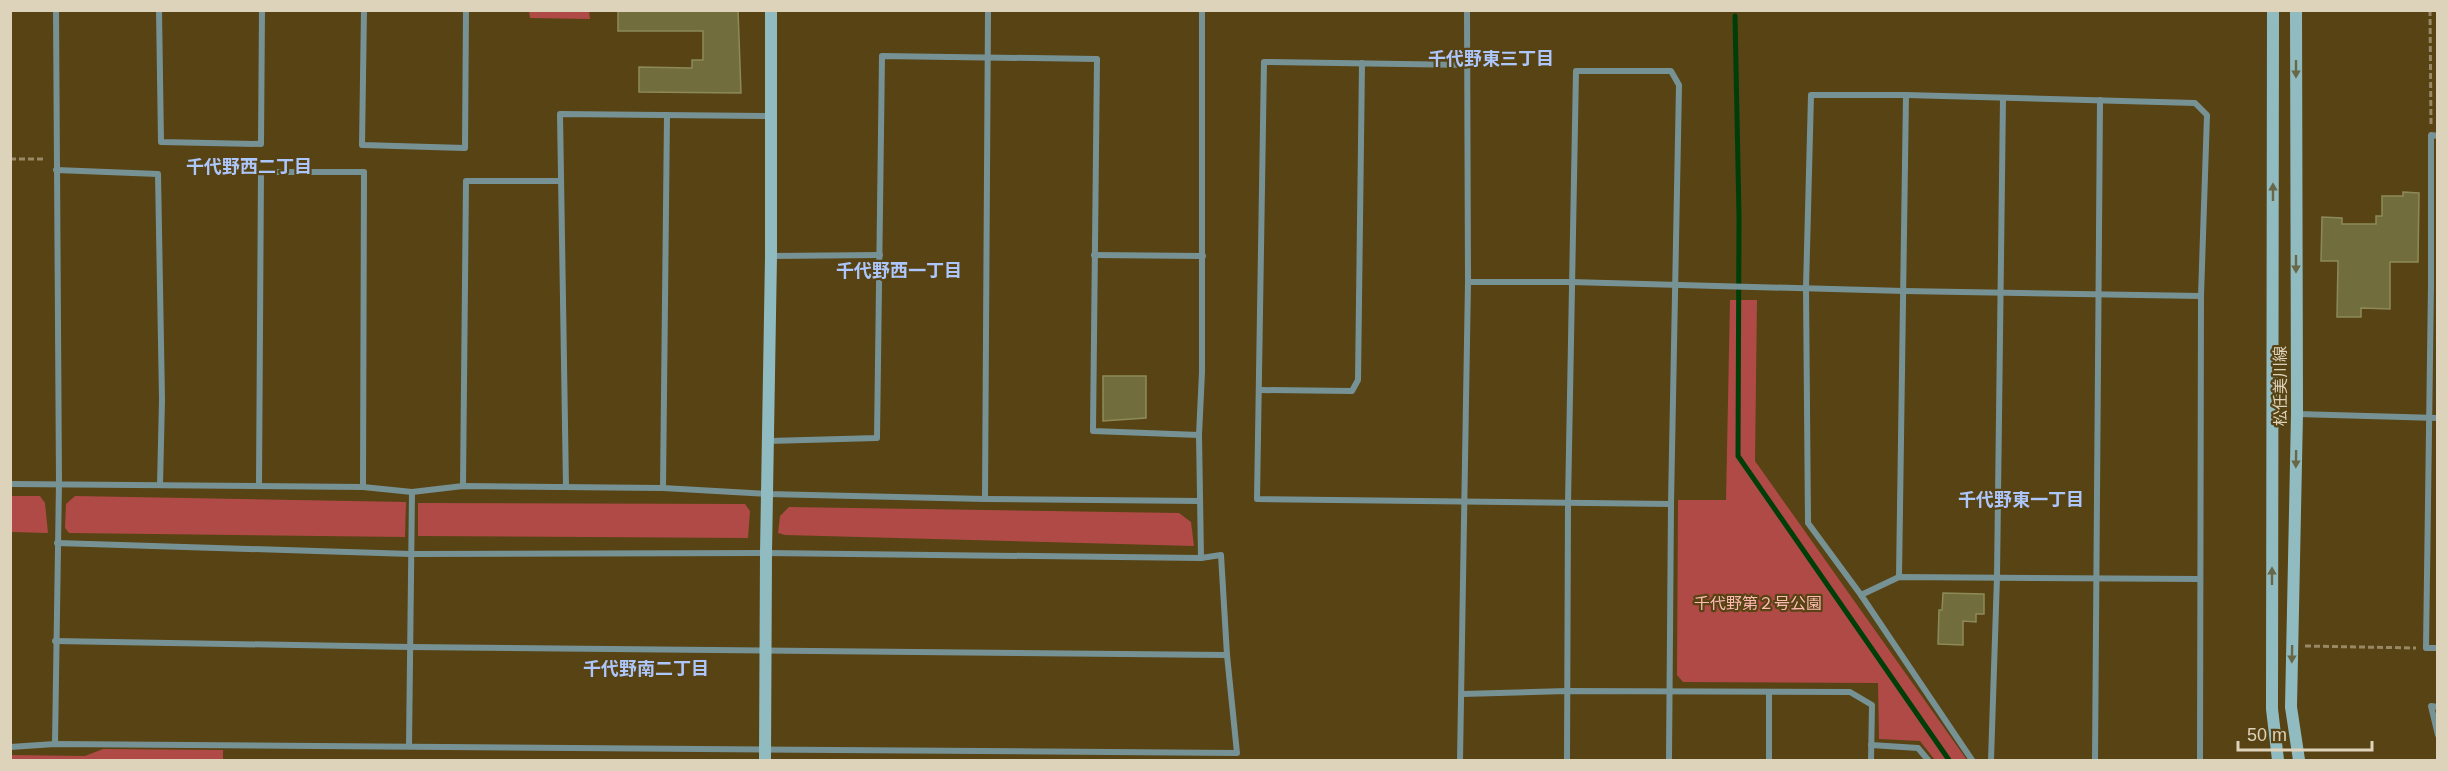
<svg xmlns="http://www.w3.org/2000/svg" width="2448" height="771" font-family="Arial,'Noto Sans JP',sans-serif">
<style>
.green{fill:#b04a46}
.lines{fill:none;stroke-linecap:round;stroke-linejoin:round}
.stream{stroke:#003e09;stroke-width:5}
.building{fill:#716d3d;stroke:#8d8a58;stroke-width:1.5}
.path{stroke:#988865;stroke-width:3;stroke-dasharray:6 3;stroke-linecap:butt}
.street{stroke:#779295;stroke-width:6}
.secondary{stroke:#90bcc1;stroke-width:12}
.oneway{fill:#686748}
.labels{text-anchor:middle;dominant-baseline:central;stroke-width:4.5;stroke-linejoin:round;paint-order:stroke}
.street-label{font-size:16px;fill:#ddd2ba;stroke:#574314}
.park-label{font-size:16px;fill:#febab3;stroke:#574314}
.neighbourhood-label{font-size:18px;font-weight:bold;fill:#adc6fb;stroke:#574314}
</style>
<rect width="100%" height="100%" fill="#574314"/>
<g class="green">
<path d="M529 11H589L590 19 530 18Z"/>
<path d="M1730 300H1757L1755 461 1967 760H1935L1920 741 1879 739 1878 683 1683 682 1677 675 1678 500H1726Z"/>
<path d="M11 496H40L45 503 48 533 11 532Z"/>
<path d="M75 496 406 502 405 537 69 533 65 528 66 504Z"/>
<path d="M418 503 745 504 750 511 748 538 418 536Z"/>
<path d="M789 507 1179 513 1191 522 1194 546 785 535 778 533 780 516Z"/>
<path d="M103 749 223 750V760H11V755L85 756Z"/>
</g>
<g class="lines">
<path class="stream" d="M1735 16 1739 216 1738 456 1949 760"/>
</g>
<g class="building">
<path d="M618 10H738L741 93 639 92V67L692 68V60H703V31H618Z"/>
<path d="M2403 192 2419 193 2418 262H2390V309L2361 308V317H2337L2338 261H2321L2322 217 2342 218V224H2376V216H2382V196H2403Z"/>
<path d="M1103 376H1146V418L1103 421Z"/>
<path d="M1943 593 1984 594V614H1976V622L1963 621V645L1938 644 1939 610H1942Z"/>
</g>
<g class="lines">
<g class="path">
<path d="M2430 10 2431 125"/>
<path d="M10 159H45"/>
<path d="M2305 646 2416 648"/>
</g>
<g class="street">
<path d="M159 10 161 142 261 144 262 10"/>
<path d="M364 10 362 145 465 148 466 10"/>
<path d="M1468 65 1264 62 1257 499 1671 504"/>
<path d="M2438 136 2431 135V285L2426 648H2438"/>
<path d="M56 170 158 174 162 399 160 485"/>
<path d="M1094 255 1203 256"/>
<path d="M771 256 880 255"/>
<path d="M1468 282H1571L1904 291 2201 296"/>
<path d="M1259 390 1352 391 1358 380 1362 63"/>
<path d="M2297 414 2438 418"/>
<path d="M769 441 877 438 882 56 1097 59 1093 431 1199 435"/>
<path d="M10 484 363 487 412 492 463 486 663 488 767 494 985 499 1200 501"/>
<path d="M259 485 261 172H364L363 487"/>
<path d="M463 486 466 181H561"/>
<path d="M566 487 560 114 771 116"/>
<path d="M663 488 667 115"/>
<path d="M985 499 988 10"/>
<path d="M1201 558 1199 435 1202 372V10"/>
<path d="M1899 577 1906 95"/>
<path d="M1861 595 1899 577 2200 579"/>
<path d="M55 641 410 647 1227 655"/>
<path d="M1769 692V760"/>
<path d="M1462 694 1567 691 1850 692 1872 705 1871 760"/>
<path d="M2438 707 2431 706 2438 735"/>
<path d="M55 744 59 482 56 10"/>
<path d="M1871 745 1918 748 1928 760"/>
<path d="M409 746 412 492"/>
<path d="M10 747 55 744 1237 753 1227 655 1221 555 1201 558 766 553 411 554 57 543"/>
<path d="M1460 760 1468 282 1467 10"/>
<path d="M1567 760 1568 503 1576 71H1671L1679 85 1671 504 1669 760"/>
<path d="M1972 760 1861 595 1808 523 1806 288 1811 95H1906L2195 103 2207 115 2201 296 2200 760"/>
<path d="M1991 760 1997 577 2003 98"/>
<path d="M2095 760 2100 100"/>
</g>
<g class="secondary">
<path d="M2273 10 2272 709 2278 760"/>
<path d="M2296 10 2297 414 2291 707 2299 760"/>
<path d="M765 760 766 553 771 256V10"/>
</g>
</g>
<defs><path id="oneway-solid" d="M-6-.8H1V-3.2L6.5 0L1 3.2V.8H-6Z" transform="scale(1.5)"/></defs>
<g class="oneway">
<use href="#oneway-solid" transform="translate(2296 69) rotate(90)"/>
<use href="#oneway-solid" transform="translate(2273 192) rotate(-90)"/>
<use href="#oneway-solid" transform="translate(2296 264) rotate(90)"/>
<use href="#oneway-solid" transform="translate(2296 459) rotate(91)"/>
<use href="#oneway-solid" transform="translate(2272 576) rotate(-90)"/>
<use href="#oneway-solid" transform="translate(2292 654) rotate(91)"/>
</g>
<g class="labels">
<g class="street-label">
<text transform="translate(2280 386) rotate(-90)">松任美川線</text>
</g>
<g class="park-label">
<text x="1758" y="603">千代野第２号公園</text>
</g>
<g class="neighbourhood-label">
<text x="1491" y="59">千代野東三丁目</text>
<text x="249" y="167">千代野西二丁目</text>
<text x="899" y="271">千代野西一丁目</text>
<text x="2021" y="500">千代野東一丁目</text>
<text x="646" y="669">千代野南二丁目</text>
</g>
</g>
<rect width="2448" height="771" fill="none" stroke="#ddd2ba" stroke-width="24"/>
<path d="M2238 741v9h134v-9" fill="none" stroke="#ddd2ba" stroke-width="3"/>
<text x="2247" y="741" font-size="18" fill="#ddd2ba" stroke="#574314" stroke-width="4.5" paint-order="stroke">50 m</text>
</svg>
